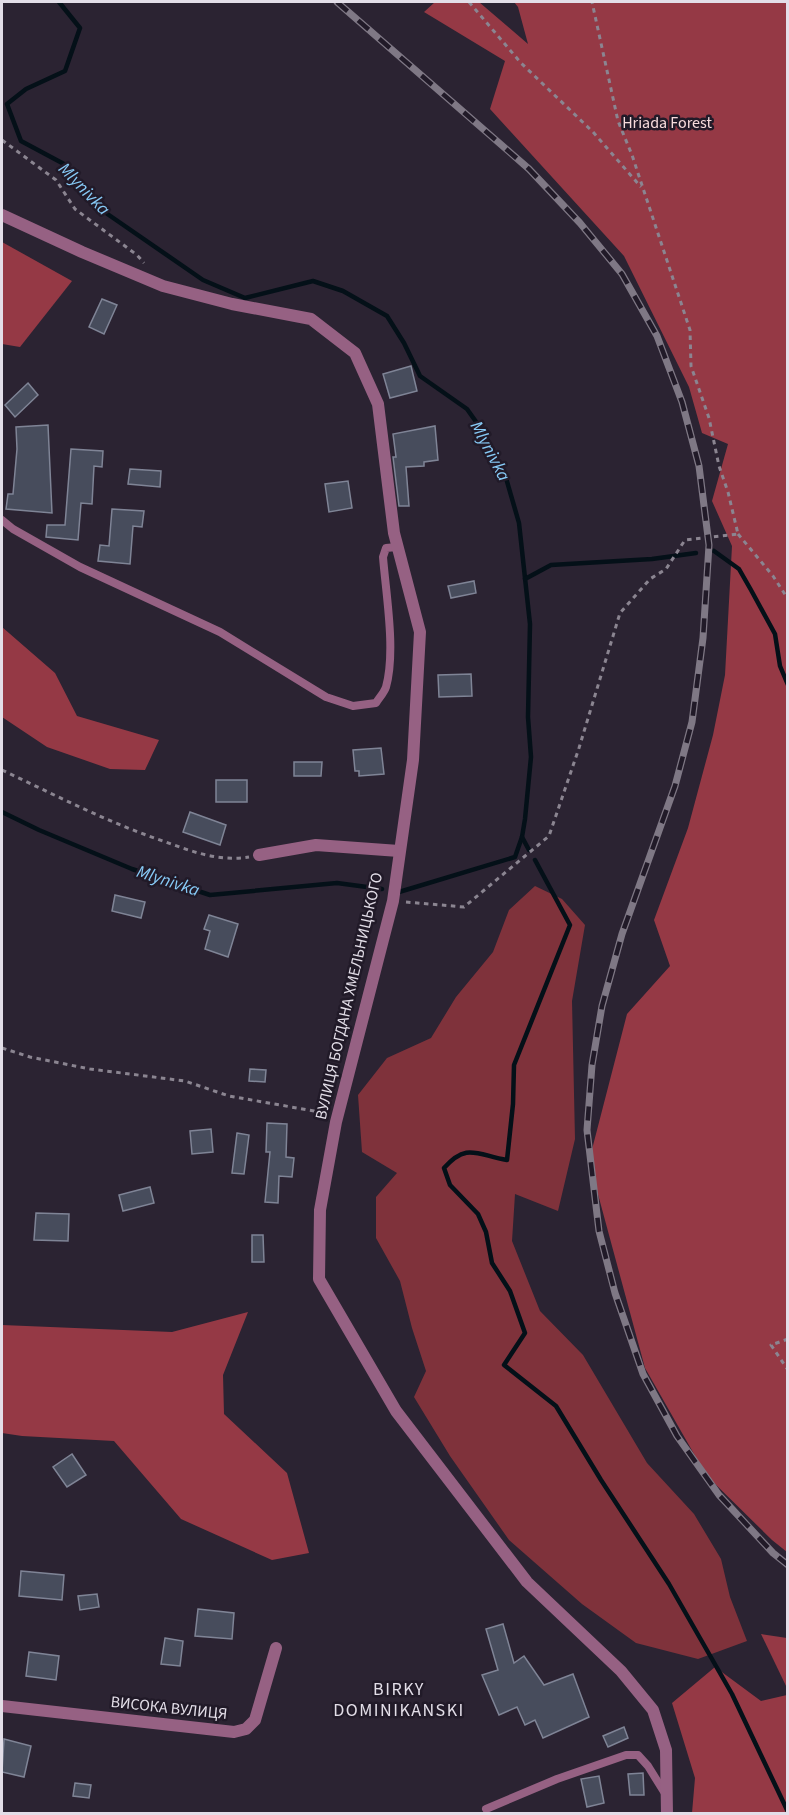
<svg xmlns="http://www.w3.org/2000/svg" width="789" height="1815" font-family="'Source Sans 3',sans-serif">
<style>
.green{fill:#7f323b}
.forest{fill:#953945}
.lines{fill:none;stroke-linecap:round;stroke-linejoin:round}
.stream{stroke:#041018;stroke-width:4.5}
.building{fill:#474c5c;stroke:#7f8496;stroke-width:1.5}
.path{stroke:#8b8591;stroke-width:3;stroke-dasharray:4.5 4.5;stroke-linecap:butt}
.lane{stroke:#966183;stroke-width:8}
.street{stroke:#966183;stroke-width:12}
.rail-casing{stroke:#7f7885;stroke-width:7}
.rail{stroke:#211a28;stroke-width:4.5;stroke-dasharray:14;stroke-linecap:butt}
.labels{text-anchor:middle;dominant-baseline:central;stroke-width:5;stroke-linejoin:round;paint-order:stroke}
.park-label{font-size:16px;fill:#f7dbdc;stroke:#211a28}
.street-label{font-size:16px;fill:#e3dee8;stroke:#211a28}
.water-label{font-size:18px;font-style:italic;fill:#87caf6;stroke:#211a28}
.neighbourhood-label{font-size:18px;letter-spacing:1.5px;fill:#e3dee8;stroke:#211a28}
</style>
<rect width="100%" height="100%" fill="#2b2332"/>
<path class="green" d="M535 886 562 899 585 925 572 1001 575 1139 558 1211 515 1194 512 1241 540 1311 583 1355 647 1463 694 1514 721 1559 730 1597 747 1641 698 1659 636 1643 582 1604 509 1540 450 1456 414 1397 426 1371 412 1328 400 1281 376 1238V1197L397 1173 362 1152 358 1095 387 1058 431 1038 456 997 493 952 509 910Z"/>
<g class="forest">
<path d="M435 2H479L528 44 518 7 514 2H787V1552L772 1540 706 1475 645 1368 589 1161 627 1014 670 966 654 920 688 828 713 735 725 675 732 546 712 501 728 444 702 433 689 387 624 256 490 109 505 61 424 12Z"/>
<path d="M2 242 72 281 20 347 2 344Z"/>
<path d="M2 627 55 673 77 716 159 740 145 770 110 769 47 747 2 717Z"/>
<path d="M248 1312 223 1375 224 1414 287 1473 309 1553 272 1560 181 1519 114 1441 22 1436 2 1433V1325L172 1332Z"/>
<path d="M761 1634 787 1638V1688Z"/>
<path d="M715 1667 761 1701 787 1695V1813H692L695 1778 672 1703Z"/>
</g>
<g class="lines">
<g class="stream">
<path d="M59 2 80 28 65 71 26 89 7 104 21 141 64 164 106 213 203 280 245 298 313 281 343 291 387 316 404 343 420 376 467 409 484 433 506 478 519 523 530 624 528 717 531 757 525 819 522 837 515 857 399 892"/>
<path d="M714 551 739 569 751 590 775 634 780 666 788 685"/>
<path d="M525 579 551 565 652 559 696 553"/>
<path d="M2 812 39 830 132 869 210 895 337 883 382 889"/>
<path d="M522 837 529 850"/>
<path d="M535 860 570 925 514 1065 513 1104 507 1160C477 1155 467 1142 444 1168L450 1185 478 1214 486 1232 492 1263 510 1291 525 1333 504 1365 556 1406 601 1480 669 1584 732 1694 788 1812"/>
</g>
</g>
<g class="building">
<path d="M102 299 117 305 104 334 89 327Z"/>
<path d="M411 366 417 391 390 398 383 374Z"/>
<path d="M28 383 38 395 15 417 5 405Z"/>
<path d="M48 425 52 513 6 509 8 494H13L17 449 16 427Z"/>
<path d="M435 426 438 460 424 462V466L406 467 409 506H399L393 457H396L393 434Z"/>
<path d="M71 449 103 451 102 467 94 466 92 504 81 503 78 540 46 537 47 525H65Z"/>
<path d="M130 469 161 471 160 487 128 484Z"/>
<path d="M348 481 352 508 329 512 325 484Z"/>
<path d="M112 509 144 511 142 527 133 526 130 564 98 561 100 545 109 546Z"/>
<path d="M474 581 476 593 451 598 448 586Z"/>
<path d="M471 674 472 696 439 697 438 675Z"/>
<path d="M381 748 384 774 359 776V771H355L353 750Z"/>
<path d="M294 762H322L321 776H294Z"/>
<rect x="216" y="780" width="31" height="22"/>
<path d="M190 812 226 825 220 845 183 832Z"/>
<path d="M115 895 145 902 141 918 112 911Z"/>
<path d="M209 915 238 924 228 957 205 949 210 931 204 929Z"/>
<path d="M250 1069 266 1070 265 1082 249 1081Z"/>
<path d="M267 1123 287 1124 286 1157 294 1158 292 1177 279 1176 278 1203 265 1202 270 1152H266Z"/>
<path d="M211 1129 213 1152 192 1154 190 1131Z"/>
<path d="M237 1133 249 1135 244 1174 232 1173Z"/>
<path d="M150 1187 154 1203 123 1211 119 1195Z"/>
<path d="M36 1213 69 1214 68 1241 34 1240Z"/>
<path d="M252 1235H263L264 1262H252Z"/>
<path d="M72 1454 86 1475 67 1487 53 1467Z"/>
<path d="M21 1571 64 1575 62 1600 19 1596Z"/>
<path d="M97 1594 99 1607 80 1610 78 1596Z"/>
<path d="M198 1609 234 1613 232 1639 195 1636Z"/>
<path d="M503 1624 514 1663 524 1656 544 1685 573 1674 589 1717 543 1738 535 1720 525 1725 517 1707 499 1715 482 1675 498 1670 486 1629Z"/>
<path d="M165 1638 183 1641 180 1666 161 1664Z"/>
<path d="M29 1652 59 1656 56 1680 26 1676Z"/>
<path d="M624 1727 628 1738 608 1747 603 1736Z"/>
<path d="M4 1739 31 1746 24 1777 2 1772Z"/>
<path d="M643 1773 644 1795H630L628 1774Z"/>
<path d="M599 1776 604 1803 587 1807 581 1779Z"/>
<path d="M75 1783 91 1785 89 1798 73 1796Z"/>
</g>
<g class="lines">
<g class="path">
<path d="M469 2 521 63 593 132 641 187"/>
<path d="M2 140 56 180 75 209 137 255 144 263"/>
<path d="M738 534 773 576 788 599"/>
<path d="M2 770C55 795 107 822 163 841 190 851 219 862 249 857"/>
<path d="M406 902 464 907 549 836 579 748 620 613 650 579 666 569 685 540 738 534 728 492 719 466 709 418 691 366 690 330 632 155 618 121 592 2"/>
<path d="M2 1048 30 1057 90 1069 185 1081 229 1096 314 1111 324 1116"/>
<path d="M788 1339 771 1345 788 1370"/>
</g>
<g class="lane">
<path d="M2 520 13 529 80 567 220 632 326 697 353 706 376 703C379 698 384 693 386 687 396 651 386 595 383 557L386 548 397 547"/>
<path d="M486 1809 557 1779 626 1755H638L648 1766 666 1795"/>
</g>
<g class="street">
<path d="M2 215 82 252 163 286 232 304 311 319 355 353 378 404 394 533 420 632 413 760 393 901 336 1122 320 1210 319 1279 396 1411 527 1582 621 1671 653 1710 666 1750 667 1814"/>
<path d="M259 855 316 845 399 851"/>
<path d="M2 1706 234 1732 246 1729 255 1720 276 1648"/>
</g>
<g class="rail-casing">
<path id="rail" d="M337 2 529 169 580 223 622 274 657 336 682 402 699 466 709 545 703 638 692 722 675 786 622 934 602 1006 592 1065 587 1130 599 1231 615 1293 643 1374 677 1436 719 1495 773 1553 788 1565"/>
</g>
<use href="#rail" class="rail"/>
</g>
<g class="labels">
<g class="park-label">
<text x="667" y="123">Hriada Forest</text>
</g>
<g class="street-label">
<text transform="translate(349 996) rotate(-77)">ВУЛИЦЯ БОГДАНА ХМЕЛЬНИЦЬКОГО</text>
<text transform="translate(169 1708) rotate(6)">ВИСОКА ВУЛИЦЯ</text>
</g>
<g class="water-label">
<text transform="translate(84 189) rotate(46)">Mlynivka</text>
<text transform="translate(490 451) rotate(62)">Mlynivka</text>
<text transform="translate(168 881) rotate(18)">Mlynivka</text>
</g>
<g class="neighbourhood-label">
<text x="399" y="1689">BIRKY<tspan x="399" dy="21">DOMINIKANSKI</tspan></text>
</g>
</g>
<rect width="789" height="1815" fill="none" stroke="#e3dee8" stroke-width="6"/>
</svg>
